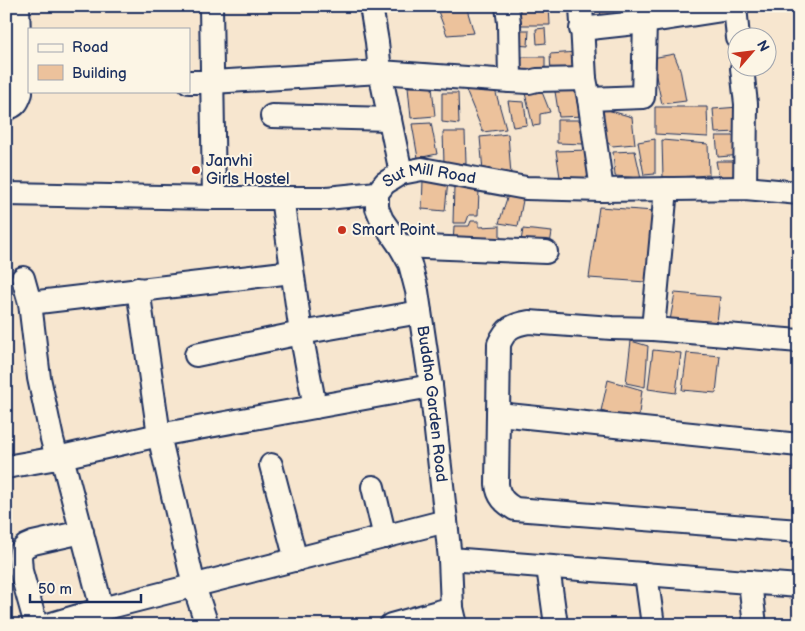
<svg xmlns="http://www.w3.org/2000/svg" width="805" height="631" font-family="'Balsamiq Sans',sans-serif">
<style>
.building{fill:#ecc29c;stroke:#1b2f5e}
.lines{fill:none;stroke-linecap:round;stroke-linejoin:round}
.minor-casing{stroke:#1b2f5e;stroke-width:26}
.minor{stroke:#fcf5e5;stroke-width:22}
.poi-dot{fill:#c8321e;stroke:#fcf5e5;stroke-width:2}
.labels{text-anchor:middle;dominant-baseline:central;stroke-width:4;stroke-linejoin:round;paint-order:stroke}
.poi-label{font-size:16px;fill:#1b2f5e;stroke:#fcf5e5;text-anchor:start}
.street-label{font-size:16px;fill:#1b2f5e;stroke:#fcf5e5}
</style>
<rect width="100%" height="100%" fill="#f7e6cf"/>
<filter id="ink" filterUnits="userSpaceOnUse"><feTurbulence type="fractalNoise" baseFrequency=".02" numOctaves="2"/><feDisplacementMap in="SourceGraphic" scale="10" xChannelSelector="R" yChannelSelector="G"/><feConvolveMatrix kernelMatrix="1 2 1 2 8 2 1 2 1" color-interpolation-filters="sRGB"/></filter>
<g filter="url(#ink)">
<g class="building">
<path d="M436 6H466L474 33 447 35Z"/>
<path d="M511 6H549L550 25H513Z"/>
<path d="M600 6H613L614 20 601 21Z"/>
<path d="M619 6H635L636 17 621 21Z"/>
<path d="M639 6H662L661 14 640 18Z"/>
<path d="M545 28 546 43 537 44 536 29Z"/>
<path d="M515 30H529L528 46 515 45Z"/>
<path d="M577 52 579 74 551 75 550 54Z"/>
<path d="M674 54 680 69 686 101 662 104 652 58Z"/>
<path d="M513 57H545V74L514 75Z"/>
<path d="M554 85H574L584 116 559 117Z"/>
<path d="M494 86 506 129 483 132 465 88Z"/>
<path d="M408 87H432L435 116 411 118Z"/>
<path d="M540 87 550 112 540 114V125L533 126 524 89Z"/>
<path d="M442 93H458L459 124 442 122Z"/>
<path d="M508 101 524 102 527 125 513 127Z"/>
<path d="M597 107 632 117 635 144 612 146 598 135Z"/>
<path d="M655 107H707L708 137 655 134Z"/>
<path d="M739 107V132L715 133 713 109Z"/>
<path d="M557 120H583L584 144 557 143Z"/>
<path d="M431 123 437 154 418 158 412 124Z"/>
<path d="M443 132H465L466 164 444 163Z"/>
<path d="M508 134 511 175 483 171 480 137Z"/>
<path d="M716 136H740L742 155 718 157Z"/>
<path d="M655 139V174L644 175 638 142Z"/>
<path d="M662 140 708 144 709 175 663 178Z"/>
<path d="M588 150 590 178 560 177 556 151Z"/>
<path d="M635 151 641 178 615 176 613 152Z"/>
<path d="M716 161H740L741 183H720Z"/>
<path d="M423 180 448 181 445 211 422 209Z"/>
<path d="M454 186 479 190 478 215H469L466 223H453Z"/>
<path d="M509 192 524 195 518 226 499 223Z"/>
<path d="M599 207 654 211 646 282 589 278Z"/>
<path d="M471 221H479V227L500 226V245H453L454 226H469Z"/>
<path d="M523 229 552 232 549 250 520 247Z"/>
<path d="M675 293 720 297 716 330 669 326Z"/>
<path d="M631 341 648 346 645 387 626 383Z"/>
<path d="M653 350 681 353 676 393 648 389Z"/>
<path d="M687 353 720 356 716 393 682 390Z"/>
<path d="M608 380 642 390 638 421 601 411Z"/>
</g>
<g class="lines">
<g class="minor-casing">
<g id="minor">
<path d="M211 6 214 198"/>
<path d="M371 6 377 42 380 72 401 173"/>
<path d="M581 6 585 79 589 99 602 190"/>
<path d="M735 6 738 38"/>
<path d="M581 29 645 22 735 8"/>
<path d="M742 68 746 104 745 188"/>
<path d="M510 81 529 82 537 80 585 79"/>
<path d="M189 82H212L380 72 510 81 509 23 507 6"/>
<path d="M589 99 643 97 645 22"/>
<path d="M6 109C16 106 18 102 21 93L18 6"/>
<path d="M272 116 390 119"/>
<path id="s1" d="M377 193V208L382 220 400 246 410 264 417 291 431 386 446 521 450 559 452 608 456 625"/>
<path id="s2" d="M6 194 214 198H327L377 193 385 183 401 173 422 169 526 188 602 190 745 188 799 193"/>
<path d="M282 198 301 333 315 407"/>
<path d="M400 246 546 252"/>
<path d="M23 278 30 303 39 378 52 439 57 458"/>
<path d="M138 289 159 435 194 586 207 625"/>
<path d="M30 303 292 272"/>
<path d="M653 329 666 189"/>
<path d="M799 341 653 329 612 328 529 322C512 325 506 328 499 344L497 484C498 497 505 503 515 509L799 531"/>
<path d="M196 355 301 333 420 312"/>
<path d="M498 414 799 445"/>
<path d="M62 457 102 609"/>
<path d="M271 465 296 560"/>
<path d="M6 467 57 458 159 435 431 386"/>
<path d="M373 487 385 537"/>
<path d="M450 559 799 586"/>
<path d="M548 567 556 625"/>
<path d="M646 574 653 625"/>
<path d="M750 582 755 625"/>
<path d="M36 625 21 571 20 557 21 551 26 546 33 543 82 532"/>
<path d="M48 625 102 609 446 521"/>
<path d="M391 625 452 608"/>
</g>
</g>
<use href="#minor" class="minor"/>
</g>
</g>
<g class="poi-dot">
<circle cx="196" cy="170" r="5"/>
<circle cx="342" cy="230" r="5"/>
</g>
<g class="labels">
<g class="poi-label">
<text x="206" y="161">Janvhi<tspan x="206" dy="18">Girls Hostel</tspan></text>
<text x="352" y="230">Smart Point</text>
</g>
<g class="street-label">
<text stroke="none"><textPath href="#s2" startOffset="431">Sut Mill Road</textPath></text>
<text stroke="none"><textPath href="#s1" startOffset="222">Buddha Garden Road</textPath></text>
</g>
</g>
<rect width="805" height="631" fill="none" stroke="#fcf5e5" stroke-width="25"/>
<rect x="12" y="12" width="780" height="606" fill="none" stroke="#1b2f5e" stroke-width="2" filter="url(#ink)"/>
<rect x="28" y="28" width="162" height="65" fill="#fcf5e5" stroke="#a2a6af"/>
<rect x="38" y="44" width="25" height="8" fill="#fcf5e5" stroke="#a2a6af"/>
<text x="72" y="52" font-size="15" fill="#1b2f5e">Road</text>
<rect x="38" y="65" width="25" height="15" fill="#ecc29c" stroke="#a2a6af"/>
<text x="72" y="78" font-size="15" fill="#1b2f5e">Building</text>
<g transform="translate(752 52) rotate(62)"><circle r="24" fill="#fcf5e5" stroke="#a2a6af"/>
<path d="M0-4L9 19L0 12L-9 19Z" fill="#c8321e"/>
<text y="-8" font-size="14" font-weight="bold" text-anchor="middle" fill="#1b2f5e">N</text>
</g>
<path d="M30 594v8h111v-8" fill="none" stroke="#1b2f5e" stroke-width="2.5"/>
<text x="38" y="594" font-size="15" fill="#1b2f5e" stroke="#fcf5e5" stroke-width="4" paint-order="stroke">50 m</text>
</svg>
